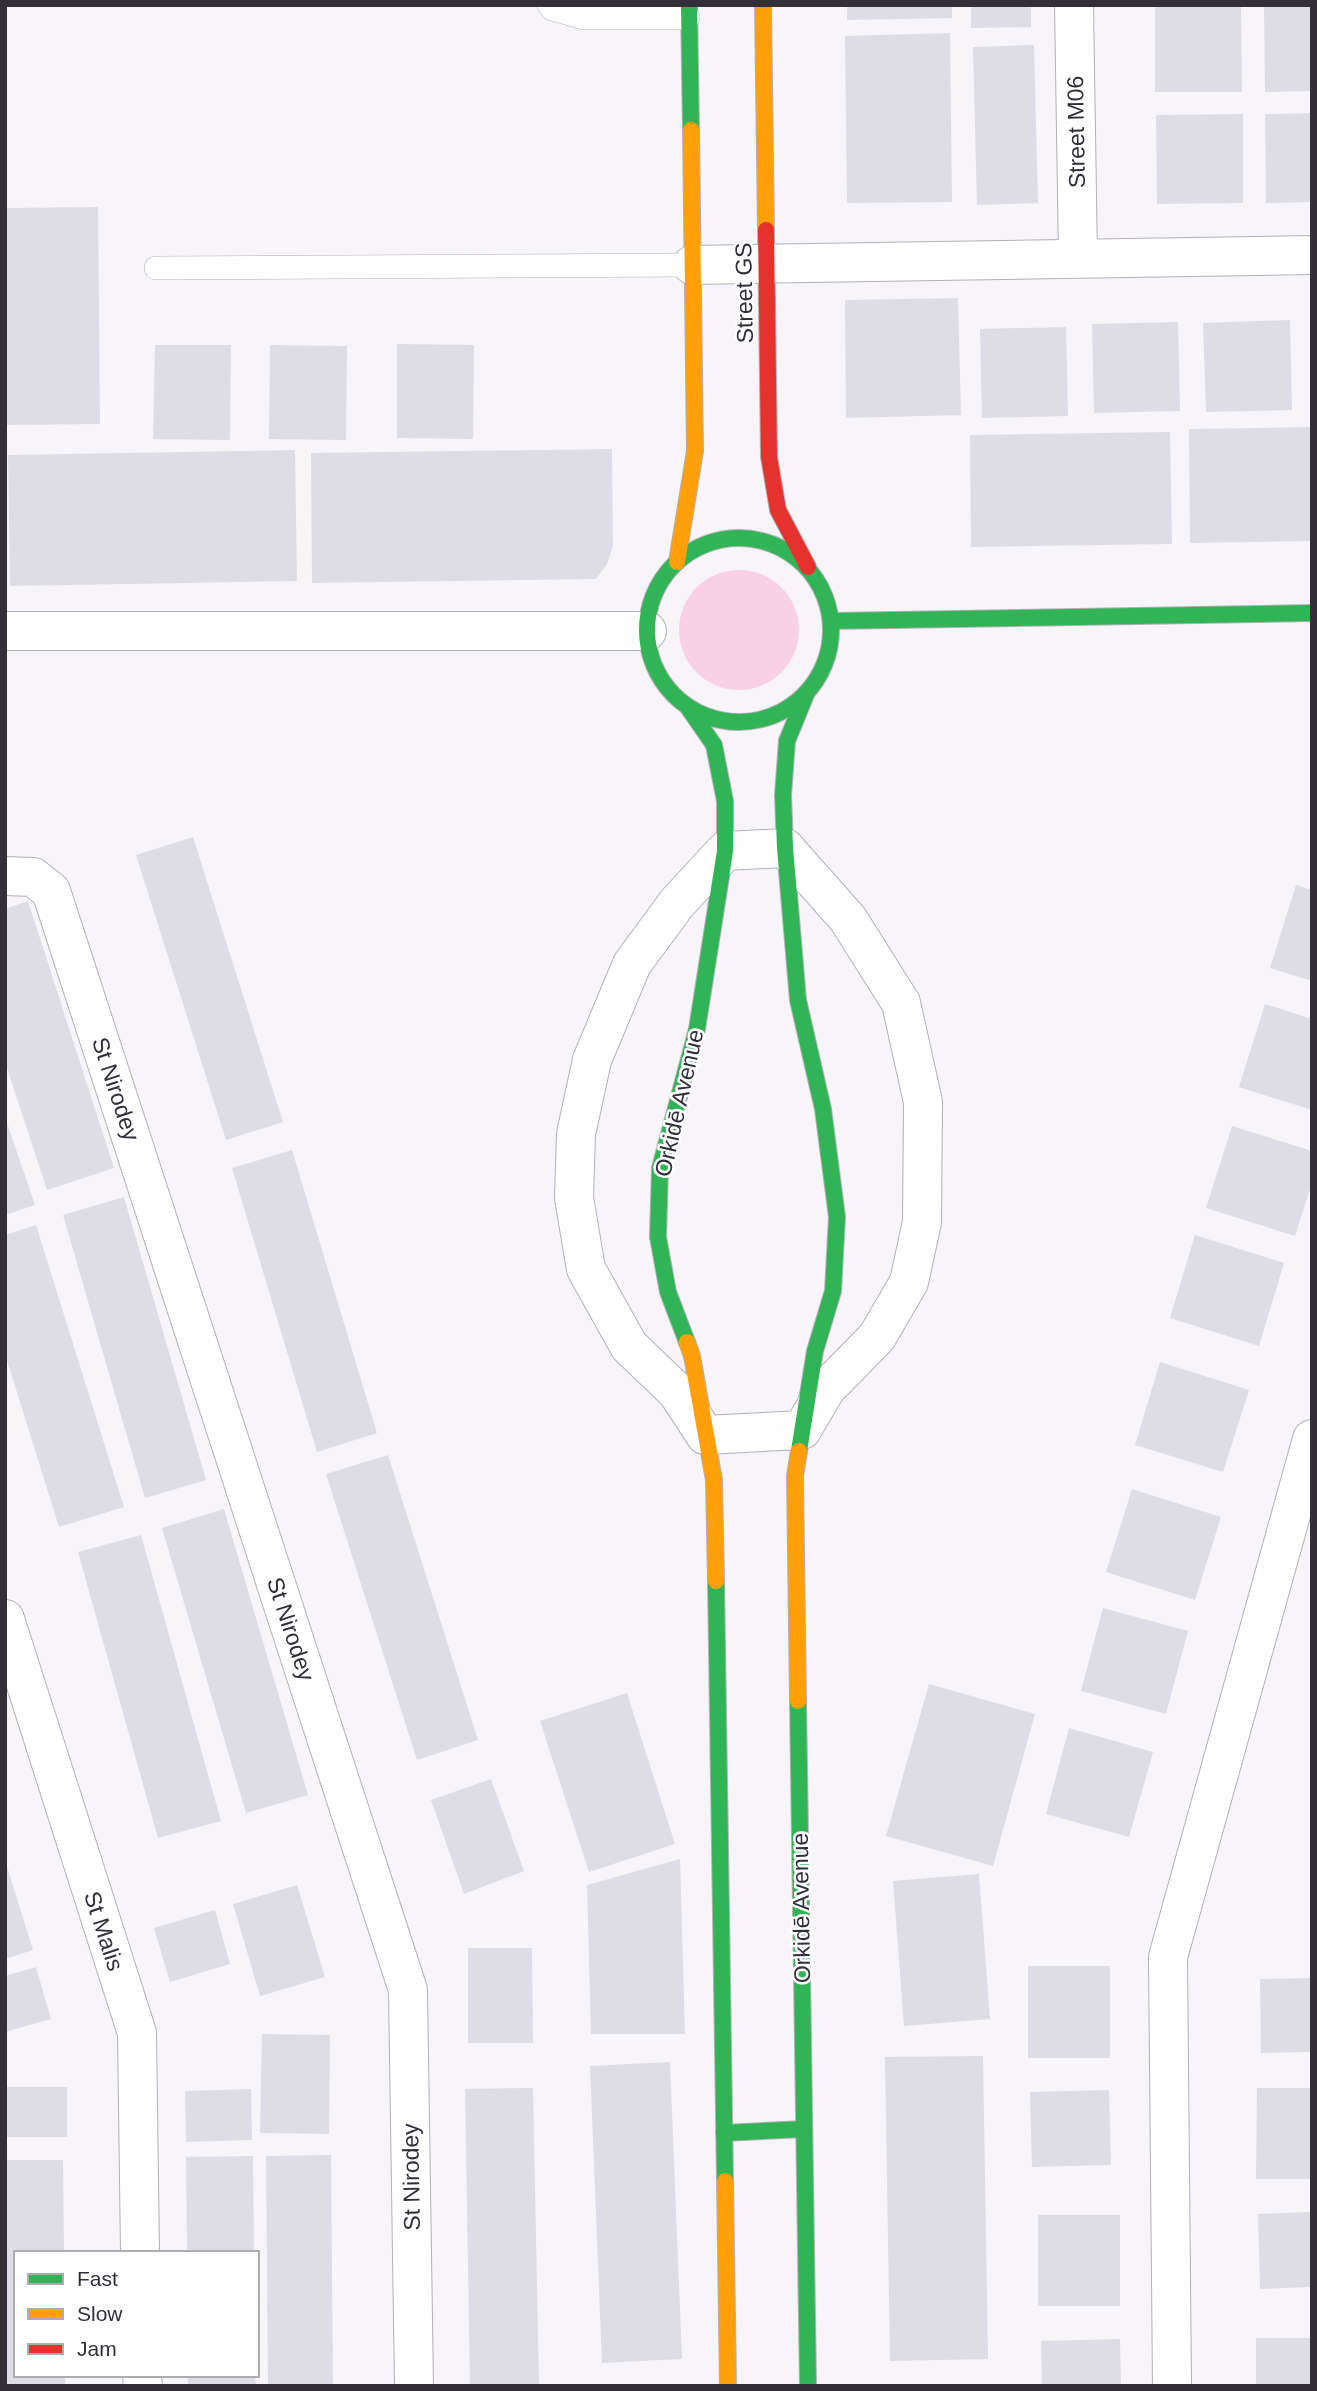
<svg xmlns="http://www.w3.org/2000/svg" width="1317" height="2391" font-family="Helvetica,sans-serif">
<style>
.green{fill:#f8d1e5}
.building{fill:#dedde5}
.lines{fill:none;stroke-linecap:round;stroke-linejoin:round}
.lane-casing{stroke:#b3b1b7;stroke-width:24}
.street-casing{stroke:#b3b1b7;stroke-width:40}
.fast-casing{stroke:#b3b1b7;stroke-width:18}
.slow-casing{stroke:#b3b1b7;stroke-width:18}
.jam-casing{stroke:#b3b1b7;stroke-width:18}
.lane{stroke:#fefefe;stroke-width:23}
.street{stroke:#fefefe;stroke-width:38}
.fast{stroke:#30b455;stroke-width:16}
.slow{stroke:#ff9f0a;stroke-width:16}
.jam{stroke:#e5322d;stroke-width:16}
.labels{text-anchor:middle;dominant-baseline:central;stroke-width:5;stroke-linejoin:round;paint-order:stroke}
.street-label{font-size:23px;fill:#332f39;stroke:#fff}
</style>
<rect width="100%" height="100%" fill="#f7f5fa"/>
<circle class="green" cx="739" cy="630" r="60"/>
<g class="building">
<path d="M847 5H952V18L847 20Z"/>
<path d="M971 5H1031V27L971 28Z"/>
<path d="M1155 5H1241L1242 92H1155Z"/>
<path d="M1264 5H1312V91L1265 92Z"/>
<path d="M950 33 952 202 847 203 845 36Z"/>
<path d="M1034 45 1038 203 977 205 973 47Z"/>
<path d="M1312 113V202L1266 203 1265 114Z"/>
<path d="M1243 114V203L1157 204 1156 115Z"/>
<path d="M98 207 100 424 5 425V208Z"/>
<path d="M958 298 961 415 846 418 845 300Z"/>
<path d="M1290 320 1292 410 1206 412 1203 323Z"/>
<path d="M1178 322 1180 411 1094 413 1092 324Z"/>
<path d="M1066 327 1068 416 982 418 980 329Z"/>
<path d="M397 344 474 345 473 439 397 438Z"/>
<path d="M155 345H231L230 440 153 439Z"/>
<path d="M270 345 347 346 346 440 269 439Z"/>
<path d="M1312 427V541L1190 543 1189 429Z"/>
<path d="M1170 432 1172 544 971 547 970 435Z"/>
<path d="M612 449 613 546 607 564 596 579 312 583 311 453Z"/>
<path d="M295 450 297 581 10 586 8 455Z"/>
<path d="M193 837 283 1122 226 1140 136 855Z"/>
<path d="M1296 885 1312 890V981L1270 968Z"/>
<path d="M28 901 114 1168 47 1190 5 1062V909Z"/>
<path d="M1265 1004 1312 1019V1110L1239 1087Z"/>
<path d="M5 1117 35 1205 5 1215Z"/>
<path d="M1232 1126 1312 1151V1183L1295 1236 1206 1208Z"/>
<path d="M292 1150 377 1433 317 1452 232 1168Z"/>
<path d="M124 1197 206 1480 145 1498 63 1215Z"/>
<path d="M36 1225 124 1507 59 1527 5 1354V1235Z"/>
<path d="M1195 1235 1284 1263 1259 1346 1170 1318Z"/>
<path d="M1160 1362 1249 1390 1223 1472 1135 1445Z"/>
<path d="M388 1455 478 1740 417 1760 326 1474Z"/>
<path d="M1132 1489 1221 1517 1195 1600 1106 1572Z"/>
<path d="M224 1509 308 1795 246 1813 162 1528Z"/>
<path d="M141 1535 221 1821 158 1838 78 1552Z"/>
<path d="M1103 1608 1188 1631 1166 1714 1081 1691Z"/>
<path d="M929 1684 1035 1714 993 1866 886 1836Z"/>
<path d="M627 1693 675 1844 589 1872 540 1721Z"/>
<path d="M1069 1728 1153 1752 1129 1837 1046 1814Z"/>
<path d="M491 1779 524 1871 464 1894 431 1800Z"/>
<path d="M680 1859 685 2034H591L587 1885Z"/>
<path d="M5 1860 33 1950 5 1959Z"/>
<path d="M979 1874 990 2019 904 2026 893 1881Z"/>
<path d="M297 1885 325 1977 260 1996 233 1904Z"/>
<path d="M215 1910 230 1964 170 1982 154 1928Z"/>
<path d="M468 1948H532L533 2043H468Z"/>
<rect x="1028" y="1966" width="82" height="92"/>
<path d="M36 1967 51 2019 5 2032V1976Z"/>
<path d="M1312 1978V2052L1261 2053 1260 1979Z"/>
<path d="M262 2034 330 2035 329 2134 260 2133Z"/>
<path d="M983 2056 988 2359 890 2361 885 2057Z"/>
<path d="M670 2062 682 2359 602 2363 590 2066Z"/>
<rect x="5" y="2087" width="62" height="50"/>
<path d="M533 2088 539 2386H470L465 2089Z"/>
<path d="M1257 2088H1312V2179H1256Z"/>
<path d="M251 2089 252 2140 186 2142 185 2091Z"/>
<path d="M1109 2090 1111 2165 1032 2167 1030 2092Z"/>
<path d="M331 2155 333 2386H268L266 2156Z"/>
<path d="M253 2156 254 2253H187L186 2157Z"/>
<path d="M5 2160H63L64 2253H16V2375H65V2386H5Z"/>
<path d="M1312 2212V2287L1260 2289 1258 2214Z"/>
<rect x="1038" y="2215" width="82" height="91"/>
<rect x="1256" y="2338" width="56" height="48"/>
<path d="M1120 2339 1121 2386H1042L1041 2341Z"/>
<path d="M188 2375H255L256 2386H188Z"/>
</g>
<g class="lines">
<g class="lane-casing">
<g id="lane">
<path d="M549 5 552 9 584 18H688"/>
<path d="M156 268 692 265"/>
</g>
</g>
<g class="street-casing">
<g id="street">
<path d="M1074 5 1078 258"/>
<path d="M692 265 1312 255"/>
<path d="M5 631H647"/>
<path d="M785 848 848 919 901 1003 923 1102 922 1222 909 1282 877 1337 826 1389 802 1430 705 1435 677 1392 629 1346 586 1269 574 1198 576 1134 592 1060 632 964 677 903 725 851Z"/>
<path d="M5 876 33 877 51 891 408 1990 414 2386"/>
<path d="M5 1619 137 2033 140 2253"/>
<path d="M142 2375 143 2386"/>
<path d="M1172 2386 1168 1957 1312 1439"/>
</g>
</g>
<g class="fast-casing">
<g id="fast">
<path d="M689 5 691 130"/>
<circle cx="739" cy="630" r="92"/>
<path d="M831 621 1312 613"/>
<path d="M687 1342 668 1292 658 1237 660 1168 697 1029 725 851V801L714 745 687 706"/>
<path d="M799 1451 815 1351 833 1291 837 1217 823 1109 798 1000 785 848 783 795 787 741 807 692"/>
<path d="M716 1581 725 2181"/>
<path d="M798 1701 808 2386"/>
<path d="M724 2133 804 2129"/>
</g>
</g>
<g class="slow-casing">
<g id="slow">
<path d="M763 5 766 230"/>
<path d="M677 562 695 451 691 130"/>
<path d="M687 1342 692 1356 714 1480 716 1581"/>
<path d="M798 1701 795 1476 799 1451"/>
<path d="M725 2181 728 2386"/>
</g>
</g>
<g class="jam-casing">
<path id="jam" d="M766 230 769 457 778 510 808 567"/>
</g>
<use href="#lane" class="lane"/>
<use href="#street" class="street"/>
<use href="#fast" class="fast"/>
<use href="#slow" class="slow"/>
<use href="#jam" class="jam"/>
</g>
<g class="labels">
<g class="street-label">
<text transform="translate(1076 132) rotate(-91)">Street M06</text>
<text transform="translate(744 293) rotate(-91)">Street GS</text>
<text transform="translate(116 1089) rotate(72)">St Nirodey</text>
<text transform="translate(679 1103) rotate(-77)">Orkidē Avenue</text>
<text transform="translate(291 1629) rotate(72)">St Nirodey</text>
<text transform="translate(801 1908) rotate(-91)">Orkidē Avenue</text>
<text transform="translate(104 1931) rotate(72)">St Malis</text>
<text transform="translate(411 2177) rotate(-91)">St Nirodey</text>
</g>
</g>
<rect width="1317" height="2391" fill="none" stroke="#332f39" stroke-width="14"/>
<rect x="14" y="2251" width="245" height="126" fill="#ffffff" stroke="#adacb0" stroke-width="2"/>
<rect x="28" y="2274" width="35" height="10" fill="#30b455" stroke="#adacb0" stroke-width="2"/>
<text x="77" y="2286" font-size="21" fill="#332f39">Fast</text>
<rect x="28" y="2309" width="35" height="10" fill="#ff9f0a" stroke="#adacb0" stroke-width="2"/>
<text x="77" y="2321" font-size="21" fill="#332f39">Slow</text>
<rect x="28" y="2344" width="35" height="10" fill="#e5322d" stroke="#adacb0" stroke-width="2"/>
<text x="77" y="2356" font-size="21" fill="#332f39">Jam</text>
</svg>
